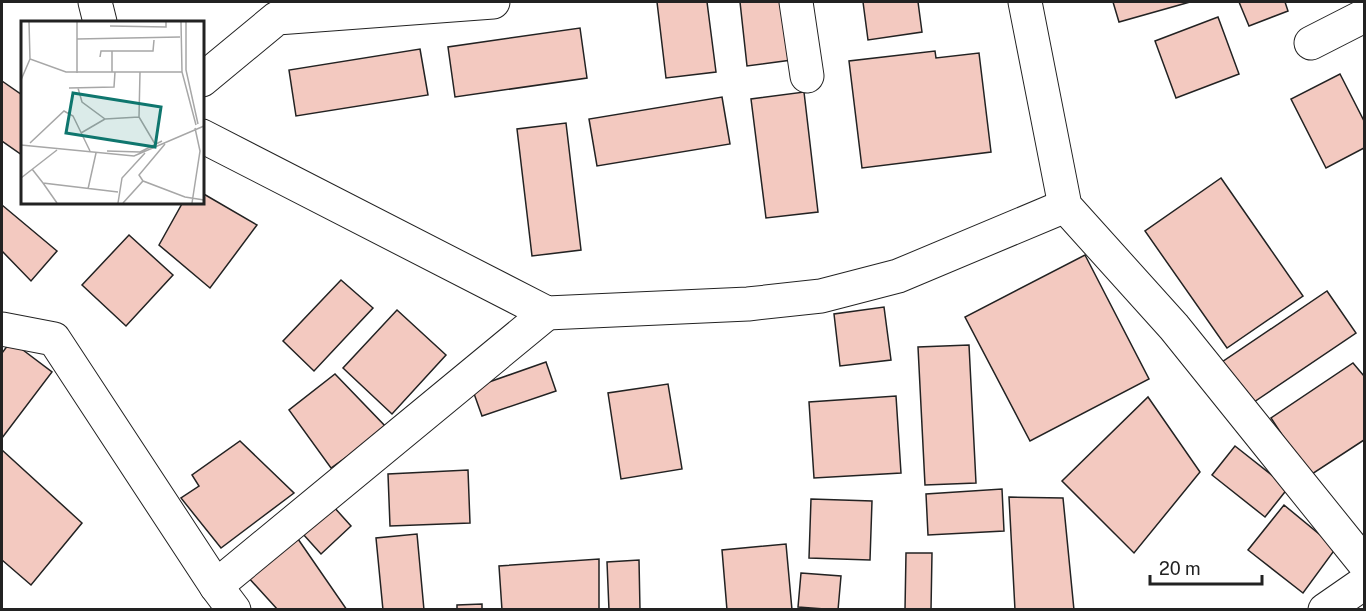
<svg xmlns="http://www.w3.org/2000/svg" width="1366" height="611" font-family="'Public Sans',sans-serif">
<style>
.building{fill:#f3c9c0;stroke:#222;stroke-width:1.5}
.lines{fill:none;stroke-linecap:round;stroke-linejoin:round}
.minor-casing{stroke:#222;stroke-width:35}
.major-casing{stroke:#222;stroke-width:35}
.minor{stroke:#fff;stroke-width:33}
.major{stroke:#fff;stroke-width:33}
.inset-road{fill:none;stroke:#a7a7a7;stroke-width:1.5}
.view{fill:#0f766e;fill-opacity:0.15;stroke:#0f766e;stroke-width:3}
.inset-edge{fill:none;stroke:#222;stroke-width:3}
</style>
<rect width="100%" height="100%" fill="#fff"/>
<g class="building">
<path d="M657 2H707L716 72 666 78Z"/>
<path d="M740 2H792L799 59 747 66Z"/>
<path d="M863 2H918L922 32 868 40Z"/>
<path d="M1113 2H1190L1119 22Z"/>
<path d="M1239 2H1285L1288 11 1249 26Z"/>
<path d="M1218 17 1239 74 1176 98 1155 41Z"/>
<path d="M580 28 587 78 455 97 448 47Z"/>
<path d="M420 49 428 95 296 116 289 70Z"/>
<path d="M935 51 936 58 979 53 991 152 862 168 849 61Z"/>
<path d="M1340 74 1364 121V148L1326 168 1291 99Z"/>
<path d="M2 81 22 95V155L2 141Z"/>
<path d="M804 92 818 212 766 218 751 99Z"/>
<path d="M722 97 730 144 597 166 589 119Z"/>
<path d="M566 123 581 250 532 256 517 129Z"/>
<path d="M1221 178 1303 296 1227 348 1145 231Z"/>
<path d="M202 193 257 225 210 288 159 245 183 202H202Z"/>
<path d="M2 205 57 251 31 281 2 251Z"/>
<path d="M129 235 173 275 126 326 82 285Z"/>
<path d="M1085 255 1149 379 1030 441 965 317Z"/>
<path d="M341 280 373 308 314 371 283 341Z"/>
<path d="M1327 291 1356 333 1251 404 1222 362Z"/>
<path d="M884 307 891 360 840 366 834 314Z"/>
<path d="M397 310 446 355 392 414 343 368Z"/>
<path d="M11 341 52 372 2 438V353Z"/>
<path d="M969 345 976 483 925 485 918 347Z"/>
<path d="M546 362 556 391 482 416 472 388Z"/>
<path d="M1353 363 1364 376V440L1309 476 1271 418Z"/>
<path d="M335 374 387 428 331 468 289 410Z"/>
<path d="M668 384 682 469 621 479 608 393Z"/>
<path d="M896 396 901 473 814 478 809 402Z"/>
<path d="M1148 397 1200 472 1134 553 1062 481Z"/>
<path d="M240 441 294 493 221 548 181 498 199 486 192 475Z"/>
<path d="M1235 446 1288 488 1265 517 1212 475Z"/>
<path d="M2 450 82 523 31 585 2 560Z"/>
<path d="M468 470 470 523 390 526 388 474Z"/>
<path d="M1002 489 1004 531 928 535 926 494Z"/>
<path d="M1009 497 1063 498 1074 610H1015Z"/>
<path d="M811 499 872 501 870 560 809 558Z"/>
<path d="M1284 505 1336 548 1303 593 1248 550Z"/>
<path d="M333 506 351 526 321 554 303 534Z"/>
<path d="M417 534 424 610H383L376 538Z"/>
<path d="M298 539 347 610H278L247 576Z"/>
<path d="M786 544 792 610H727L722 550Z"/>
<path d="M906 553H932L931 610H905Z"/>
<path d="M599 559V610H502L499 566Z"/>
<path d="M639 560 640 610H609L607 562Z"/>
<path d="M801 573 841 576 838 610 798 607Z"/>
<path d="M482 604V610H457V605Z"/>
</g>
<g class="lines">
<g class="minor-casing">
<g id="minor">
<path d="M95 2 100 22"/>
<path d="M796 2 807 76"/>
<path d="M1025 2 1065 206 1174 327 1364 563"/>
<path d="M1311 43 1364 16"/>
<path d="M202 80 277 18 493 2"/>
<path d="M202 136 547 313 748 304 821 296 898 276 1065 206"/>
<path d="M2 329 54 339 216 586 234 610"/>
<path d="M216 586 547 313"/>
</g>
</g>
<g class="major-casing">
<path id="major" d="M1325 610 1364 583"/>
</g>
<use href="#minor" class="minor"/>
<use href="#major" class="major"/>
</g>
<g transform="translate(21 21)">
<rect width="183" height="183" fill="#fff"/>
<path class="inset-road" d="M8 1 9 38 45 51H161M160 1 161 51 175 104M165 1V49L177 103M89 5 145 6V1M56 18 159 16M91 30V51M79 36 80 30H132L133 19M119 51 118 96 134 123M56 52V1M0 59 9 38M48 67 93 66 94 51M57 67 61 81 84 98 118 96M60 112 84 98M9 122 43 90 52 95 69 130M0 124 113 135 183 105M86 130 119 131 141 120M11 148 22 162 97 171M0 157 36 129M122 160 118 154 144 123M22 162 36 182M67 168 75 132M97 182 101 157 124 132M102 182 122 160 164 176 183 179M171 182 179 130 174 107"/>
<path class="view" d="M52 72 140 86 134 126 45 112Z"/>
<rect width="183" height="183" class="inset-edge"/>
</g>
<rect width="1366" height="611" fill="none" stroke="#222222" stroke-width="6"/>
<path d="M1150 575v9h112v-9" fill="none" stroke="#222222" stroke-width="3"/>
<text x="1159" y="575" font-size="18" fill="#222222" stroke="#ffffff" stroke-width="4.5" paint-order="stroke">20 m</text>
</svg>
